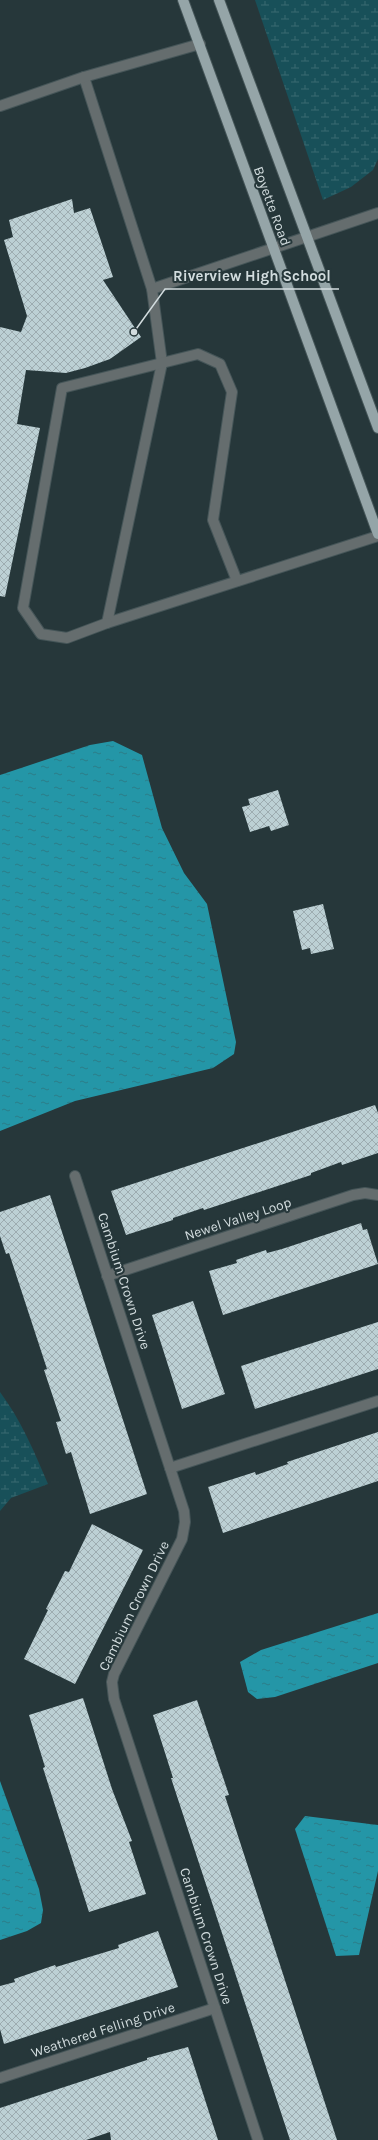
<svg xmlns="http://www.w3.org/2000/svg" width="378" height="2140" font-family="Karla,sans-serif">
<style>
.wetland{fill:url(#wetland-marsh)}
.water{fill:url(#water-ripples)}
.building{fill:url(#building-cross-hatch)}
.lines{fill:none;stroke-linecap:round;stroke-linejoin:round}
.minor-casing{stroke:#455558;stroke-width:12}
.major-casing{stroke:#455558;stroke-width:12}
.minor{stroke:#656d6e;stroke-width:10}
.major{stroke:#95a5a8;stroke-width:10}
.labels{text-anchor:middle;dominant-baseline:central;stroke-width:4;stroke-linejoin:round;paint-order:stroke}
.street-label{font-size:14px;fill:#d2dcde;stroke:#26373a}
.leader{fill:none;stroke:#d2dcde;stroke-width:1.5}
.callout-dot{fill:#d2dcde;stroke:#26373a;stroke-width:1.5}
.callout-label{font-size:15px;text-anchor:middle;font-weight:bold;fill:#d2dcde;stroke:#26373a;stroke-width:4;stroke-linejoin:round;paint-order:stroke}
</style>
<defs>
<pattern id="wetland-marsh" width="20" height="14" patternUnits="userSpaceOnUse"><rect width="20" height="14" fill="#185059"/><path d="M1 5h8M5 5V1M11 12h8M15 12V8" fill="none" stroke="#396970"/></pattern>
<pattern id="water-ripples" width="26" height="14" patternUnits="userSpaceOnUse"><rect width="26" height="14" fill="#2496a7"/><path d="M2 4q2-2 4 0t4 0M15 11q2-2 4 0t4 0" fill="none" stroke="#2c7d89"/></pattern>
<pattern id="building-cross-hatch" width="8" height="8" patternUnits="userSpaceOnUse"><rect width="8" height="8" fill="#bcd0d4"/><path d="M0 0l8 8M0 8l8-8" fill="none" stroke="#9dacb0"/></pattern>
</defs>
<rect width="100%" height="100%" fill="#26373a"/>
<g class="wetland">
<path d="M255 0H378V159L373 170 351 187 323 200Z"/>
<path d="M0 1392C21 1420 34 1451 48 1484L11 1498 0 1511Z"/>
</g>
<g class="water">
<path d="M113 741 142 755 162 828 184 873 207 904 236 1042 234 1054 213 1068 75 1101 0 1131V775L90 745Z"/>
<path d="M378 1613V1663L275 1697 257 1699 248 1692 240 1662 261 1650Z"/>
<path d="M0 1781 39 1889 43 1910 41 1923 27 1931 0 1940Z"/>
<path d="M305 1816 378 1825V1871L359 1955 336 1956 295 1829Z"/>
</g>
<g class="building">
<path d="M72 199 74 213 90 208 113 277 103 280 141 337 110 359 85 368 66 373 26 370 17 424 40 428 5 597 0 596V327L21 332 27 316 4 240 13 237 9 220Z"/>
<path d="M278 790 289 825 271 831 269 826 250 832 242 807 250 805 248 799Z"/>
<path d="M323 904 334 949 311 954 310 948 302 950 293 911Z"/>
<path d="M375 1105 378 1113V1153L342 1165 341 1162 311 1173V1175L204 1210 203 1208 173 1218V1220L126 1235 111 1191Z"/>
<path d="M50 1195 147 1494 90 1514 71 1452 66 1454 56 1422 61 1421 44 1370 47 1369 9 1253 6 1254 0 1236V1212Z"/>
<path d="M361 1223 363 1230 367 1229 378 1264 223 1315 209 1271 237 1263 236 1260 266 1250 267 1253 282 1249Z"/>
<path d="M193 1301 225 1394 182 1409 152 1315Z"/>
<path d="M378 1322V1369L255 1409 241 1366Z"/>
<path d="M378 1432V1481L223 1533 208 1487 255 1472 256 1475 288 1464 287 1462Z"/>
<path d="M92 1524 143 1550 75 1684 24 1659 48 1610 46 1609 65 1571 69 1572Z"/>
<path d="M83 1698 112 1789 132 1841 129 1842 146 1894 89 1912 43 1768 45 1767 29 1715Z"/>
<path d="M197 1700 229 1795 225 1796 337 2140H290L171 1778H173L153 1715Z"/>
<path d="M158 1931 178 1987 4 2044 0 2029V1986L15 1982 14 1979 55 1965 56 1967 119 1948 118 1945Z"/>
<path d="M188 2047 218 2140H111L110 2132 86 2140H0V2108L147 2060V2058Z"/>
</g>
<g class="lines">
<g class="minor-casing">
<g id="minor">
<path d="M84 77 152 289"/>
<path d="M0 106 84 77 200 44"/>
<path d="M378 213 152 289 162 363 107 623 378 536"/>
<path d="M107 623 67 638 41 634 23 608 62 388 198 354 220 364 232 392 213 520 237 581"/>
<path d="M75 1176 184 1511 185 1522 182 1539 114 1674 112 1682 114 1699 258 2140"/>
<path d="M107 1276 353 1195 365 1193 378 1195"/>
<path d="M170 1468 378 1401"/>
<path d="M0 2078 215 2008"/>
</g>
</g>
<g class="major-casing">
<g id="major">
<path d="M183 0 378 534"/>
<path d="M219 0 378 428"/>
</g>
</g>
<use href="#minor" class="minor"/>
<use href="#major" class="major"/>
</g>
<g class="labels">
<g class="street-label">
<text transform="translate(272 206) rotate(70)">Boyette Road</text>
<text transform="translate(238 1219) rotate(-18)">Newel Valley Loop</text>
<text transform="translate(124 1281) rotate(72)">Cambium Crown Drive</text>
<text transform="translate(134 1606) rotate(-64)">Cambium Crown Drive</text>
<text transform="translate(206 1936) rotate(72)">Cambium Crown Drive</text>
<text transform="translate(103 2030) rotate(-18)">Weathered Felling Drive</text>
</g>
</g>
<path class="leader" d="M134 332L165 289H339"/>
<circle class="callout-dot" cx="134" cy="332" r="4"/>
<g class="callout-label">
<text x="252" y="281">Riverview High School</text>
</g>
</svg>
